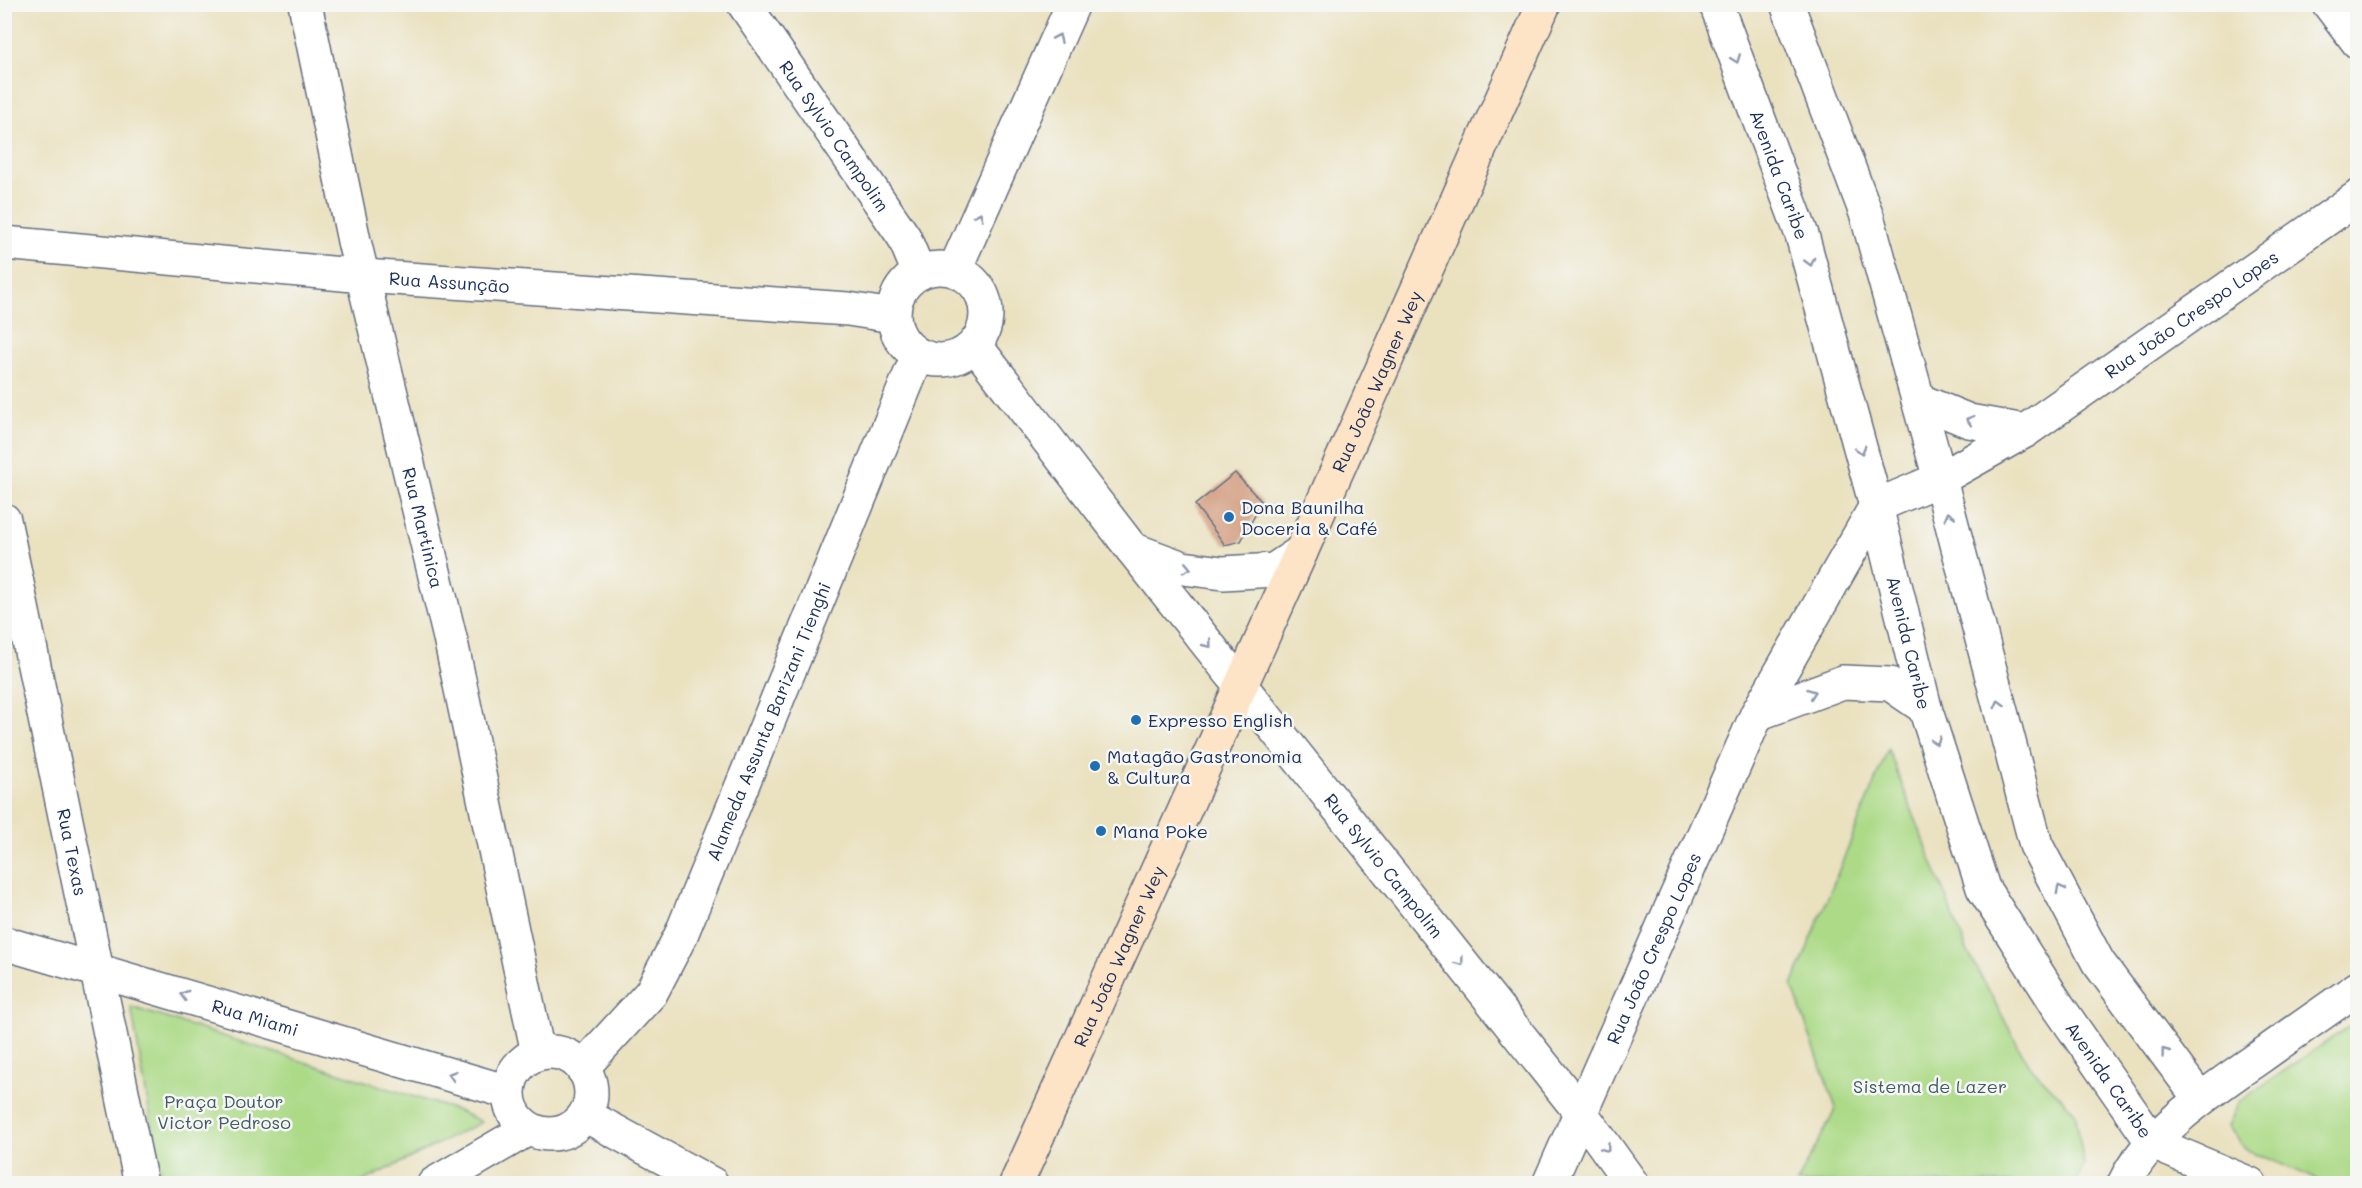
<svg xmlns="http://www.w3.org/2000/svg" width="2362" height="1188" font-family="Mali,sans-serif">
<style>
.green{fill:#acda87;stroke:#648472;stroke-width:1.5}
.building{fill:#d29b7e}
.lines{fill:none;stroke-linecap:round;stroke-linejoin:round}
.minor-casing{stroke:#636d80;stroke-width:36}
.tertiary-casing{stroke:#636d80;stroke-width:36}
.secondary-casing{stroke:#636d80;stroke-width:36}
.minor{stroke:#fff;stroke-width:33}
.tertiary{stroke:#fff;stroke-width:33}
.secondary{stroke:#fee4c6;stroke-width:33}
.oneway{stroke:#8d97ae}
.poi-dot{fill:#1f6fb2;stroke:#f6f6f2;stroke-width:2}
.labels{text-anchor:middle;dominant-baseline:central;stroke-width:5;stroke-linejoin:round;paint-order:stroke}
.street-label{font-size:18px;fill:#1b2f5e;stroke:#f6f6f2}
.poi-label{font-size:18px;fill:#1b2f5e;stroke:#f6f6f2;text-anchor:start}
.park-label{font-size:18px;fill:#3f5a68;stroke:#f6f6f2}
</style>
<rect width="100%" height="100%" fill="#f6f6f2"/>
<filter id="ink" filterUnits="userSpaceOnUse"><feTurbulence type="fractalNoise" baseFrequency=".0167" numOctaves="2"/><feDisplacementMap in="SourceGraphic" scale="12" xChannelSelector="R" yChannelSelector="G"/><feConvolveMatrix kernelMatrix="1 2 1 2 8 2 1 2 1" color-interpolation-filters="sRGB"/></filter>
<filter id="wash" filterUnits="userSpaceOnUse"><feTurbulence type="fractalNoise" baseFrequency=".008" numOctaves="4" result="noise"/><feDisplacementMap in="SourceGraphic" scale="24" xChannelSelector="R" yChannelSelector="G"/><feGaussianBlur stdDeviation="1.35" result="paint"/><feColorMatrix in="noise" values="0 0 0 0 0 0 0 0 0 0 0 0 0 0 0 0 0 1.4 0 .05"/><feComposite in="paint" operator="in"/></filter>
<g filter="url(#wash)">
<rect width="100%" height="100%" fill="#eae1bf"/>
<g class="green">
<path d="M1888 749 1966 948 2028 1064 2075 1112 2084 1165 2075 1183H1797L1836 1108 1792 986Z"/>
<path d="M131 1007 456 1110 482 1122 360 1183H162Z"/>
<path d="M2357 1021V1183H2326L2250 1151 2245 1149 2228 1126 2239 1102Z"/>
</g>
<g id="blocks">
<path class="building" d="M1235 473 1262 502 1241 541 1225 545 1195 505Z"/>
</g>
</g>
<g filter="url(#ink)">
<use href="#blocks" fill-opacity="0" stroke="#636d80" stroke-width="1.5"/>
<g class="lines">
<g class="minor-casing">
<g id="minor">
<path id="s1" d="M305 4 354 241 451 642 538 1053"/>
<path id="s2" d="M744 4 904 237 919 273"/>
<path d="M2329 4 2358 42"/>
<path id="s3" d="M4 243 364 276 848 309 893 316"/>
<circle cx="940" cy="314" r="46"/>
<path d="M955 269 1073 4"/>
<path id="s4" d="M975 345 1132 549 1581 1113 1632 1184"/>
<path d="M1918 400 1969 421 2025 431"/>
<path id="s5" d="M4 520 141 1184"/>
<path d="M1132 549 1183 568 1223 573 1274 570 1301 552"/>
<path d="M1757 714 1843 682 1890 684 1925 708"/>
<path id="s6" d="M4 943 508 1092"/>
<circle cx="550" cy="1093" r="41"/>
<path id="s7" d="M582 1068 651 993 681 935 918 355"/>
<path d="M585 1115 712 1184"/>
<path d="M2153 1143 2250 1184"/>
<path d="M434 1184 528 1129"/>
<path id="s8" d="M1549 1184 1757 714 1876 506 1940 479 2025 431 2358 197"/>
</g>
</g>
<g class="tertiary-casing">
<g id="tertiary">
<path id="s9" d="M1716 4 1802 235 1876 506 1925 708 1983 888 2058 1006 2153 1143"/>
<path d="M1787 4 1867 216 1940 479 2036 845 2098 962 2200 1099"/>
<path d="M2124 1184C2148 1132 2214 1089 2260 1057 2292 1034 2325 1011 2358 988"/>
</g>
</g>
<g class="secondary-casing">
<g id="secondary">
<path id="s10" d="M1016 1184 1301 552 1544 4"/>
</g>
</g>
<use href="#minor" class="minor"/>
<use href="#tertiary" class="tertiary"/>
<use href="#secondary" class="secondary"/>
</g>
<defs><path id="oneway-chevron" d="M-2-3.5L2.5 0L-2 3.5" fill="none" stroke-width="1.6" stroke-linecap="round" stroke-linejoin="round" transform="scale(1.5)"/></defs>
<g class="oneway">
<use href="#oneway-chevron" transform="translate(1058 38) rotate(-66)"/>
<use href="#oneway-chevron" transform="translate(1736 59) rotate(69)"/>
<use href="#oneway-chevron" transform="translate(979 216) rotate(-66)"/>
<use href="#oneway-chevron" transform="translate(1810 262) rotate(75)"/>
<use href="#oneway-chevron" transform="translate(1970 420) rotate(-164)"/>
<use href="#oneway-chevron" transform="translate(1861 450) rotate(75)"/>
<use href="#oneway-chevron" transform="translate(1949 516) rotate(-105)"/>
<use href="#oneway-chevron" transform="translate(1187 568) rotate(12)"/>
<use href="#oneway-chevron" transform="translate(1208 644) rotate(51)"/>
<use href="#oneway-chevron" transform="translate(1812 693) rotate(-20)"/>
<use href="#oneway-chevron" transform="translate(1999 704) rotate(-105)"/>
<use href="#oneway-chevron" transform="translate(1936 741) rotate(72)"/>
<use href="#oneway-chevron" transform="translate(2060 889) rotate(-118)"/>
<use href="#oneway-chevron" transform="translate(1460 962) rotate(52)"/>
<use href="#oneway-chevron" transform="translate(184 995) rotate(-164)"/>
<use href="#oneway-chevron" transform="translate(2165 1052) rotate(-127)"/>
<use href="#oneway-chevron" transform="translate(452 1075) rotate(-163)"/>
<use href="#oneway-chevron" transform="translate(1606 1148) rotate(54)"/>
</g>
</g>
<g class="poi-dot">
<circle cx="1229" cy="517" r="6"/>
<circle cx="1136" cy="720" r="6"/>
<circle cx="1095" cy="766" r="6"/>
<circle cx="1101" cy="831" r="6"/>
</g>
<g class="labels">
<g class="street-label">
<text stroke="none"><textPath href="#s2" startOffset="160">Rua Sylvio Campolim</textPath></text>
<text stroke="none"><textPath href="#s9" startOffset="182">Avenida Caribe</textPath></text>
<text stroke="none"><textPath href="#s3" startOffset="447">Rua Assunção</textPath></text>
<text stroke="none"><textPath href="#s8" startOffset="1124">Rua João Crespo Lopes</textPath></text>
<text stroke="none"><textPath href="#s10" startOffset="880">Rua João Wagner Wey</textPath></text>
<text stroke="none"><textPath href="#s1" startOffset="537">Rua Martinica</textPath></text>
<text stroke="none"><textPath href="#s9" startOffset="668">Avenida Caribe</textPath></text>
<text stroke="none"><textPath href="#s7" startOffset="398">Alameda Assunta Barizani Tienghi</textPath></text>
<text stroke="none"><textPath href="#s5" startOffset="339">Rua Texas</textPath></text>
<text stroke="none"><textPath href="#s4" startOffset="662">Rua Sylvio Campolim</textPath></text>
<text stroke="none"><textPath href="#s8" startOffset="258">Rua João Crespo Lopes</textPath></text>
<text stroke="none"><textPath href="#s10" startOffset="250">Rua João Wagner Wey</textPath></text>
<text stroke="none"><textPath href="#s6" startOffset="262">Rua Miami</textPath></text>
<text stroke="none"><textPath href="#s9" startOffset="1154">Avenida Caribe</textPath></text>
</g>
<g class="poi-label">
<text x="1241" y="507">Dona Baunilha<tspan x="1241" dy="21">Doceria &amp; Café</tspan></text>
<text x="1148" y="720">Expresso English</text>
<text x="1107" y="756">Matagão Gastronomia<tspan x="1107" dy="21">&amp; Cultura</tspan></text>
<text x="1113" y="831">Mana Poke</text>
</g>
<g class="park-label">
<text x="1930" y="1086">Sistema de Lazer</text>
<text x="224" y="1101">Praça Doutor<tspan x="224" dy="21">Victor Pedroso</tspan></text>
</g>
</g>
<rect width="2362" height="1188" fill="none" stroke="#f6f6f2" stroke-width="24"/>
</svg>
